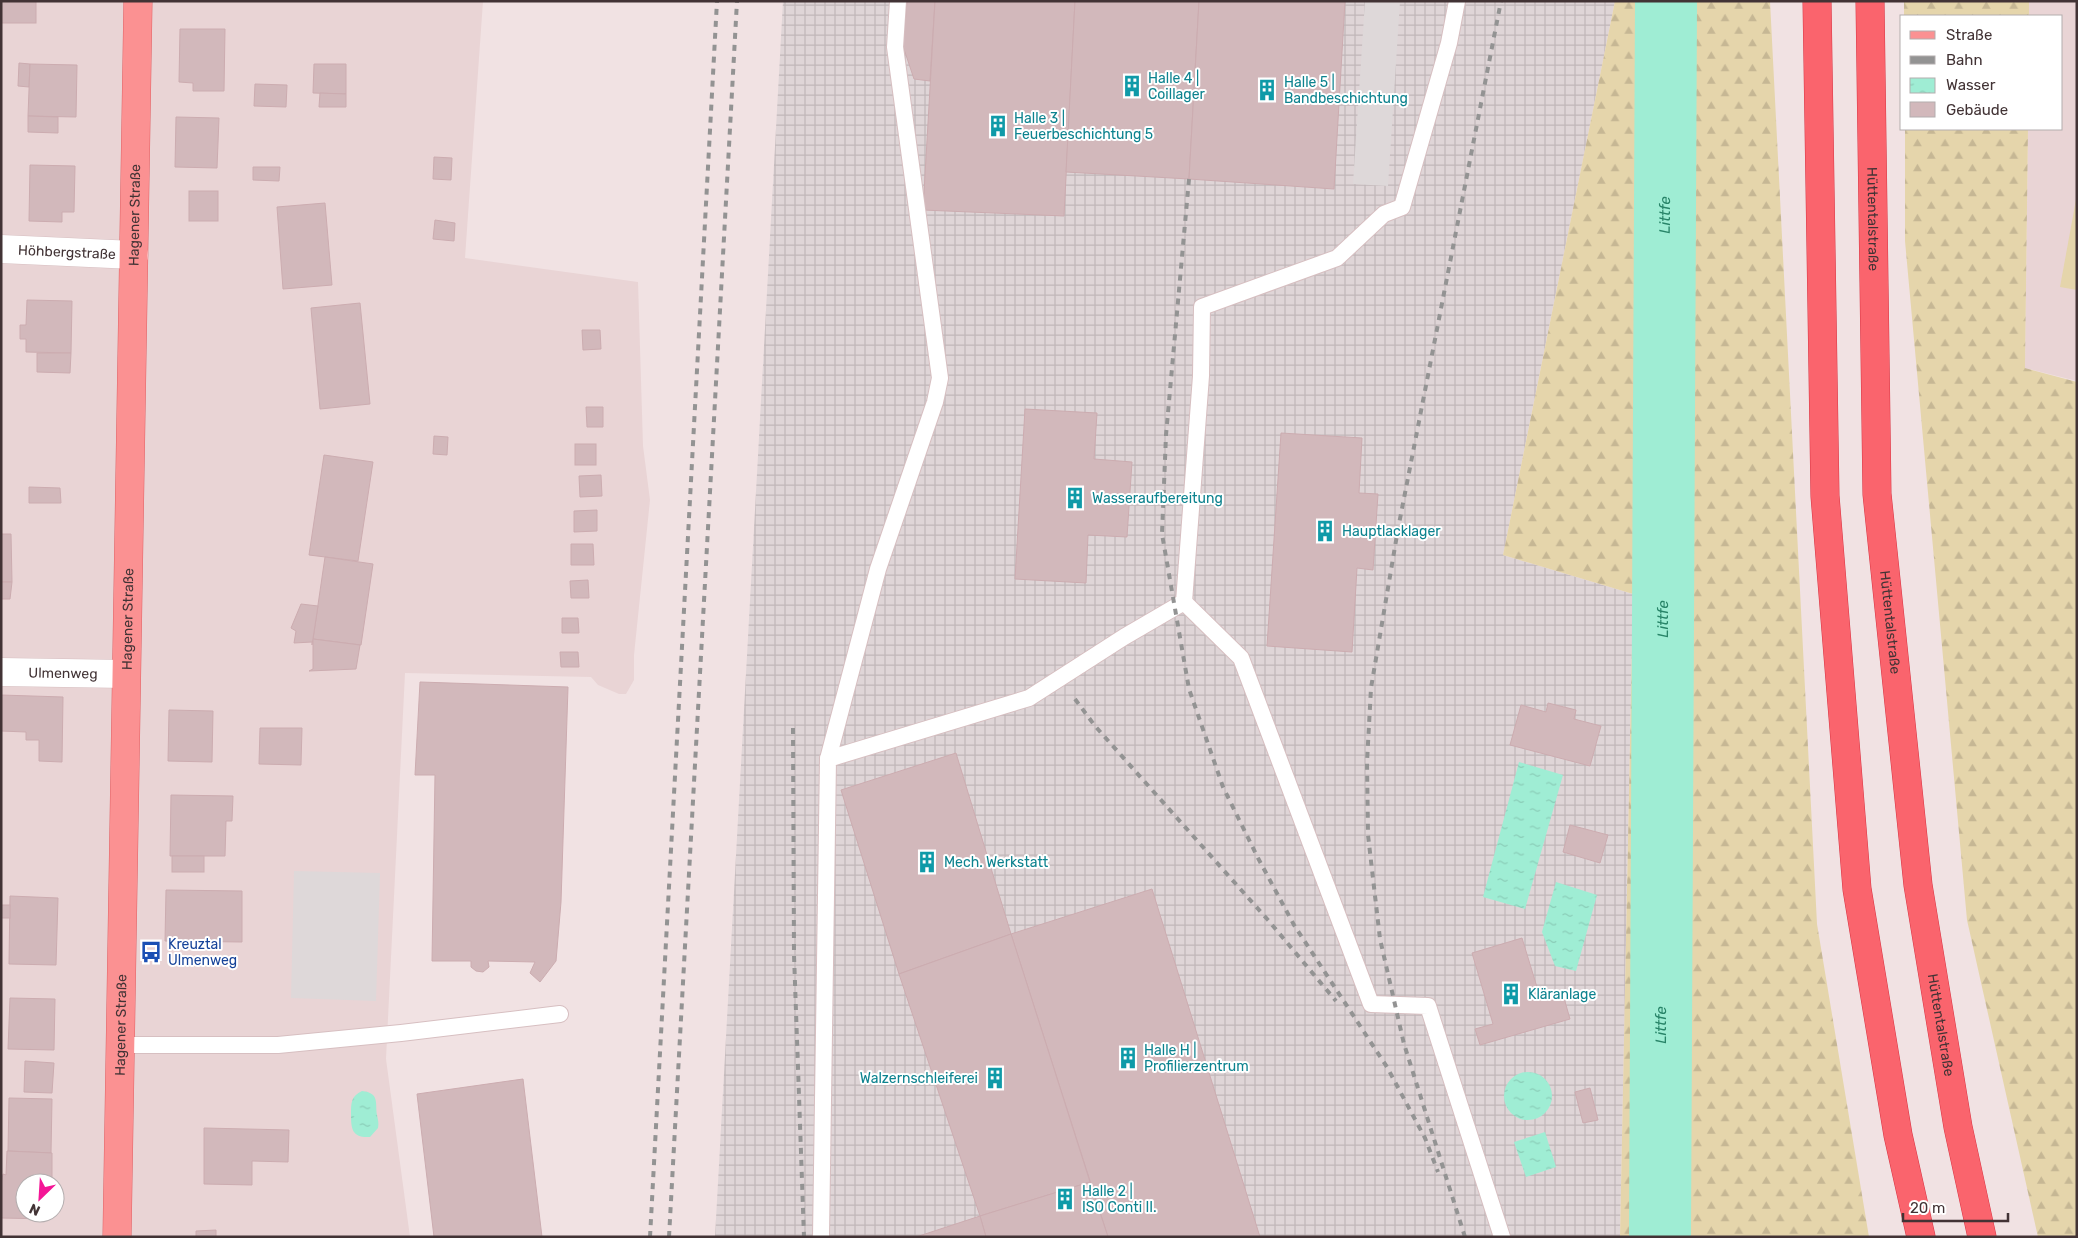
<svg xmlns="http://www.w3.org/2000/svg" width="2078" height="1238" font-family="Rubik,sans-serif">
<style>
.residential{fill:#e9d4d5;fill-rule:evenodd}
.industrial{fill:url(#industrial-grid)}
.forest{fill:url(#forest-firs)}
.park{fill:#e5d5ab}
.parking{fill:#ded8d9}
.water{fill:url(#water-ripples)}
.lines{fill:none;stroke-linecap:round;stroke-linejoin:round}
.river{stroke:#9fedd4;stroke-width:62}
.building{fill:#d2b8bb;stroke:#ccacb0}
.lane-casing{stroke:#d7bfc1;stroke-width:18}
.street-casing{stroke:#d7bfc1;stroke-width:29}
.primary-casing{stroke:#e06165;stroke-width:29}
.highway-casing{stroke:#d83544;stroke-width:29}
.lane{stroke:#fff;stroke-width:16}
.street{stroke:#fff;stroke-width:28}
.primary{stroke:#fb9192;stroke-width:28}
.highway{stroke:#fa646d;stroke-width:28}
.rail{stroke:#939393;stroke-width:4;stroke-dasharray:6 6;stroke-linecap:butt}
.labels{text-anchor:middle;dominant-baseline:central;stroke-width:4;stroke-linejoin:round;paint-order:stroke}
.culture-label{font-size:14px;fill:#0d838f;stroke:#fff;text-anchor:start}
.street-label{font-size:14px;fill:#423335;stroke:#fff}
.transit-label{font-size:14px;fill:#164399;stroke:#fff;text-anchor:start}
.water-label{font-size:15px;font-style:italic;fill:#288468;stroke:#fff}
</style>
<defs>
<pattern id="industrial-grid" width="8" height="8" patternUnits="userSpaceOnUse" patternTransform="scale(1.25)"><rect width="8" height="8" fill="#dfd5d7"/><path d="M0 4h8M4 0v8" fill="none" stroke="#c1b7b9"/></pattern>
<pattern id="forest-firs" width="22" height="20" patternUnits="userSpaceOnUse" patternTransform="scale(1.25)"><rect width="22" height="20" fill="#e5d5ab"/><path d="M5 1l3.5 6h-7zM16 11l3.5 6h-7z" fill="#c6b794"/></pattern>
<pattern id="water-ripples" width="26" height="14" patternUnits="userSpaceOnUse" patternTransform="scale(1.25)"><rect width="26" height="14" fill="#9fedd4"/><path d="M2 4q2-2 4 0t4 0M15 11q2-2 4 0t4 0" fill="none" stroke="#8accb7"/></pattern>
</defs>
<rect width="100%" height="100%" fill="#f1e2e3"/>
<g class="residential">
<path d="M1 1H483L465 258 638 282 643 446 650 500 634 655V680L626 694H619L598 685 591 677 405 673 386 1059 410 1237H1ZM25 1183H55V1213H25Z"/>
<path d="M2029 1H2077V381L2025 368 2028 129H2062V16H2029Z"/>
</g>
<path class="industrial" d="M783 1H1615L1503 555 1633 594 1620 1237H715Z"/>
<g class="forest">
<path d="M1615 1H1770L1817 924 1869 1237H1620L1633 594 1503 555Z"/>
<rect x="1904" y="1" width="125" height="15"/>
<path d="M1905 129H2028L2025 368 2077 382V1237H2038L1967 920 1905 241Z"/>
</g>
<path class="park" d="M2077 194V290L2060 287Z"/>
<g class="parking">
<path d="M1365 1H1400L1388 186 1353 184Z"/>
<path d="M294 871 380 873 376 1001 291 998Z"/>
</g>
<g class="water">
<path d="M1519 762 1563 775 1525 909 1483 897Z"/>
<path d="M1556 882 1597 895 1576 971 1555 966 1542 932Z"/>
<circle cx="1528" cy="1096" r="24"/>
<path d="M362 1091C380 1093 375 1103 377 1115 378 1120 379 1123 378 1128L370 1137C352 1138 351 1129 351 1114 351 1103 351 1096 362 1091Z"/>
<path d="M1545 1132 1556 1167 1526 1177 1514 1142Z"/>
</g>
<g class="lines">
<path class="river" id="s1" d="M1660 1237 1666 1"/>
</g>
<g class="building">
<rect x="1" y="1" width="35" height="22"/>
<path d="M907 1H935L930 81 914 79 903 46Z"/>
<path d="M935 1H1075L1064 216 923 210Z"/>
<path d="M1075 1H1199L1189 179 1066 172Z"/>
<path d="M1199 1H1345L1334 189 1189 179Z"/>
<path d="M180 29H225L224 91H193V83L179 82Z"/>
<path d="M19 63 30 64 29 87 18 86Z"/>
<path d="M30 64 77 65 76 117 28 116Z"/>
<path d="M314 64H346V94L313 93Z"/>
<path d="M255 84 287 85 286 107 254 106Z"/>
<path d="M320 93 346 94V107H319Z"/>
<path d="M28 116 58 117V133L28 132Z"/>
<path d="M176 117 219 118 217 168 175 167Z"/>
<path d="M434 157 452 158 451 180 433 179Z"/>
<path d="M30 165 75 166 74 212H62V222L29 221Z"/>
<path d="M253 167H280L279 181 253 180Z"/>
<rect x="189" y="191" width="29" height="30"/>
<path d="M325 203 332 285 283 289 277 207Z"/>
<path d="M435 220 455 223 454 241 433 239Z"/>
<path d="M27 300 72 301 71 353 26 352V339H20V325H26Z"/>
<path d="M360 303 370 404 320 409 311 308Z"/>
<path d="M582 330H600L601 349 583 350Z"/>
<path d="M37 353H71L70 373 37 372Z"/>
<path d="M586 407H603V427H587Z"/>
<path d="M1025 409 1097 413 1094 459 1132 462 1127 537 1088 535 1086 583 1015 579Z"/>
<path d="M1281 433 1362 438 1359 493 1378 494 1373 570 1357 568 1352 652 1267 646Z"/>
<path d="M434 436 448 437 447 455 433 454Z"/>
<rect x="575" y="444" width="21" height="21"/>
<path d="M324 455 373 462 358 561 309 555Z"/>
<path d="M601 475 602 496 580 497 579 476Z"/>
<path d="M29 487 60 488 61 503H29Z"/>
<path d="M597 510V531L574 532V511Z"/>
<path d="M1 534H11L12 582H1Z"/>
<path d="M571 544H593L594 565H571Z"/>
<path d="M325 557 373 564 361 645 313 639Z"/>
<path d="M588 580 589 598H571L570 581Z"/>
<path d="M1 582H12L10 599H1Z"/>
<path d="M301 604 318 606 312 645V642L294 643 296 631 291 628Z"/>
<path d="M562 618H578L579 633H562Z"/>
<path d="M313 639 360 645 356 669 309 671 313 669Z"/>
<path d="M560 652H578L579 667H561Z"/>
<path d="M420 682 568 687 561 902 556 961 540 982 530 973 535 962 488 961 489 967 483 972 476 971 471 967V961H432L435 775H415Z"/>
<path d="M1 695 63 697 62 762 39 761V740H26V732L1 731Z"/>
<path d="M1548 703 1576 710 1574 719 1601 726 1590 766 1510 745 1521 705 1546 712Z"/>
<path d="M169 710 213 711 212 762 168 761Z"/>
<path d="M260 728H302L301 765 259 764Z"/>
<path d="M956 753 1011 934 899 974 841 790Z"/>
<path d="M171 795 233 796 232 821H226L225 856H170Z"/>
<path d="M1570 825 1608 835 1600 863 1563 852Z"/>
<rect x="172" y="856" width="32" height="16"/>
<path d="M1152 889 1260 1237H1108L1011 934Z"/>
<path d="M166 890 242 891V942L165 941Z"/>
<path d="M10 896 58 898 56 965 9 964Z"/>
<rect x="1" y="905" width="9" height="13"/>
<path d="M1011 934 1090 1182 980 1216 899 974Z"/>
<path d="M1522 938 1540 997 1562 991 1570 1019 1480 1045 1475 1029 1493 1024 1472 953Z"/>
<path d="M10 998 55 999 54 1050 8 1049Z"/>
<path d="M25 1061 54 1063 52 1093 24 1092Z"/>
<path d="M523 1079 542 1237H434L417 1094Z"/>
<path d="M1590 1088 1598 1120 1583 1123 1575 1092Z"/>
<path d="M9 1098 52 1099 51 1153 8 1151Z"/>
<path d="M204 1128 289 1130 288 1162 252 1161V1185L204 1184Z"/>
<path d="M7 1151 52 1153V1179H45V1183H25V1213H49V1219L1 1218V1183L3 1174 6 1175Z"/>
<path d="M1090 1182 1108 1237H986L980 1216Z"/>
<path d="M980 1216 986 1237H916Z"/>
<path d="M216 1230V1237H196V1231Z"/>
</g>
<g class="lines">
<g class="lane-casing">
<g id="lane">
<path d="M1184 602 1201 376 1202 307 1337 258 1384 214 1402 207 1449 43 1457 1"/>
<path d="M828 759 878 569 935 402 940 378 895 47 898 1"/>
<path d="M120 1045H278L401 1033 560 1014"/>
<path d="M821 1237 828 759 1029 698 1124 637 1184 602 1241 658 1371 1004 1428 1006 1502 1237"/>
</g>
</g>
<g class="street-casing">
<g id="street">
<path id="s2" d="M1 249 134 255"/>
<path id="s3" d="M1 672 126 674"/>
</g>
</g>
<g class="primary-casing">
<g id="primary">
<path id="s4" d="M117 1237 138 1"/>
</g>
</g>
<g class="highway-casing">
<g id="highway">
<path d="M1817 1 1825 496 1857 889 1898 1135 1921 1237"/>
<path id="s5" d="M1870 1 1877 494 1918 885 1958 1127 1982 1237"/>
</g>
</g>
<use href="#lane" class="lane"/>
<use href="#street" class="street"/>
<use href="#primary" class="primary"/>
<use href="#highway" class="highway"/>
<g class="rail">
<path d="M1189 179 1166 435 1162 534 1189 689 1223 787 1258 858 1294 925 1387 1067 1425 1138 1438 1172"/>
<path d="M1075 699 1095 726 1268 920 1336 1001"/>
<path d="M793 728 794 955 804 1237"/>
<path d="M650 1237 717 1"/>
<path d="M669 1237 737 1"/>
<path d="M1465 1237 1404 1044 1380 939 1368 835 1367 762 1371 688 1398 529 1501 1"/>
</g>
</g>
<defs>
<g id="building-bare" transform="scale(1.725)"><path d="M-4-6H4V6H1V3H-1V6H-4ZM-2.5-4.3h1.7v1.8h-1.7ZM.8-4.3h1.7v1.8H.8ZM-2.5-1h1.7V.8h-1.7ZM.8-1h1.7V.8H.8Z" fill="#0f9aa8" stroke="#fff" stroke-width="2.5" paint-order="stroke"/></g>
<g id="bus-bare" transform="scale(1.725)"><path d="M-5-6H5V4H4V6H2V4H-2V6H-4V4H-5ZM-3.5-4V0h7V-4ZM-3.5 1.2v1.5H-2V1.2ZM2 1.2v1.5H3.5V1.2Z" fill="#1a4fb4" stroke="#fff" stroke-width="2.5" paint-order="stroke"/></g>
</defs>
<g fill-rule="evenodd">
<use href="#building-bare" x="1132" y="86"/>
<use href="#building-bare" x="1267" y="90"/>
<use href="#building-bare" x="998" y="126"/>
<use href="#building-bare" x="1075" y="498"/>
<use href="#building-bare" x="1325" y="531"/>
<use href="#building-bare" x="927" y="862"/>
<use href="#bus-bare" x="151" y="952"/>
<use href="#building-bare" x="1511" y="994"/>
<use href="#building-bare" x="1128" y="1058"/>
<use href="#building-bare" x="995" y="1078"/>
<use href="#building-bare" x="1065" y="1199"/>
</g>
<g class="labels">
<g class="culture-label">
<text x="1148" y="78">Halle 4 |<tspan x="1148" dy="16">Coillager</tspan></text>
<text x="1284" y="82">Halle 5 |<tspan x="1284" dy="16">Bandbeschichtung</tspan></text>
<text x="1014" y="118">Halle 3 |<tspan x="1014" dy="16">Feuerbeschichtung 5</tspan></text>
<text x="1092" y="498">Wasseraufbereitung</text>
<text x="1342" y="531">Hauptlacklager</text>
<text x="944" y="862">Mech. Werkstatt</text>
<text x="1528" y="994">Kläranlage</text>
<text x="1144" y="1050">Halle H |<tspan x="1144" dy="16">Profilierzentrum</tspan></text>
<text x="978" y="1078" text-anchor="end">Walzernschleiferei</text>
<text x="1082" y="1191">Halle 2 |<tspan x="1082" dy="16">ISO Conti II.</tspan></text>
</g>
<g class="street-label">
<text stroke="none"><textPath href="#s4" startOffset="1022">Hagener Straße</textPath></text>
<text stroke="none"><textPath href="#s5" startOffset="218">Hüttentalstraße</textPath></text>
<text stroke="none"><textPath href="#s2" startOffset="66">Höhbergstraße</textPath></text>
<text stroke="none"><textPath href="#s4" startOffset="618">Hagener Straße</textPath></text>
<text stroke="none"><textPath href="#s5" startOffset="622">Hüttentalstraße</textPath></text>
<text stroke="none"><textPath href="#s3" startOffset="62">Ulmenweg</textPath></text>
<text stroke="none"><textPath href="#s4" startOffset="212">Hagener Straße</textPath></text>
<text stroke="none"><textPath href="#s5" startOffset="1028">Hüttentalstraße</textPath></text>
</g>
<g class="transit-label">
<text x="168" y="944">Kreuztal<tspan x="168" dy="16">Ulmenweg</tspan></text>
</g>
<g class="water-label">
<text stroke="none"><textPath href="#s1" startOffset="1022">Littfe</textPath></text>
<text stroke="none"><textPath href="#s1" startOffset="618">Littfe</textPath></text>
<text stroke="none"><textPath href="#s1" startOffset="212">Littfe</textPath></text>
</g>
</g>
<rect width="2078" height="1238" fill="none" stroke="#423335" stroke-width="5"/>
<rect x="1900" y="15" width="162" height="115" fill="#ffffff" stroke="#b3adae"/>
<rect x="1910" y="31" width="25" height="8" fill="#fb9192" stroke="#b3adae"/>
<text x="1946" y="40" font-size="15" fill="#423335">Straße</text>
<rect x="1910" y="56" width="25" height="8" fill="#939393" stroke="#b3adae"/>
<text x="1946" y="65" font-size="15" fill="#423335">Bahn</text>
<rect x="1910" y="78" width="25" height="15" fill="url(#water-ripples)" stroke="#b3adae"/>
<text x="1946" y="90" font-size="15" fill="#423335">Wasser</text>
<rect x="1910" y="102" width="25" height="15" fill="#d2b8bb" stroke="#b3adae"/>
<text x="1946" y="115" font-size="15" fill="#423335">Gebäude</text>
<g transform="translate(40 1198) rotate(205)"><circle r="24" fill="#ffffff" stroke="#b3adae"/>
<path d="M0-4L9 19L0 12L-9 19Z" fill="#f41696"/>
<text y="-8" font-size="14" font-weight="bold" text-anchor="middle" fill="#423335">N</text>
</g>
<path d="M1903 1213v8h105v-8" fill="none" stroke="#423335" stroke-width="2.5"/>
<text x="1910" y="1213" font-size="15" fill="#423335" stroke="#ffffff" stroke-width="4" paint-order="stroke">20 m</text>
</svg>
